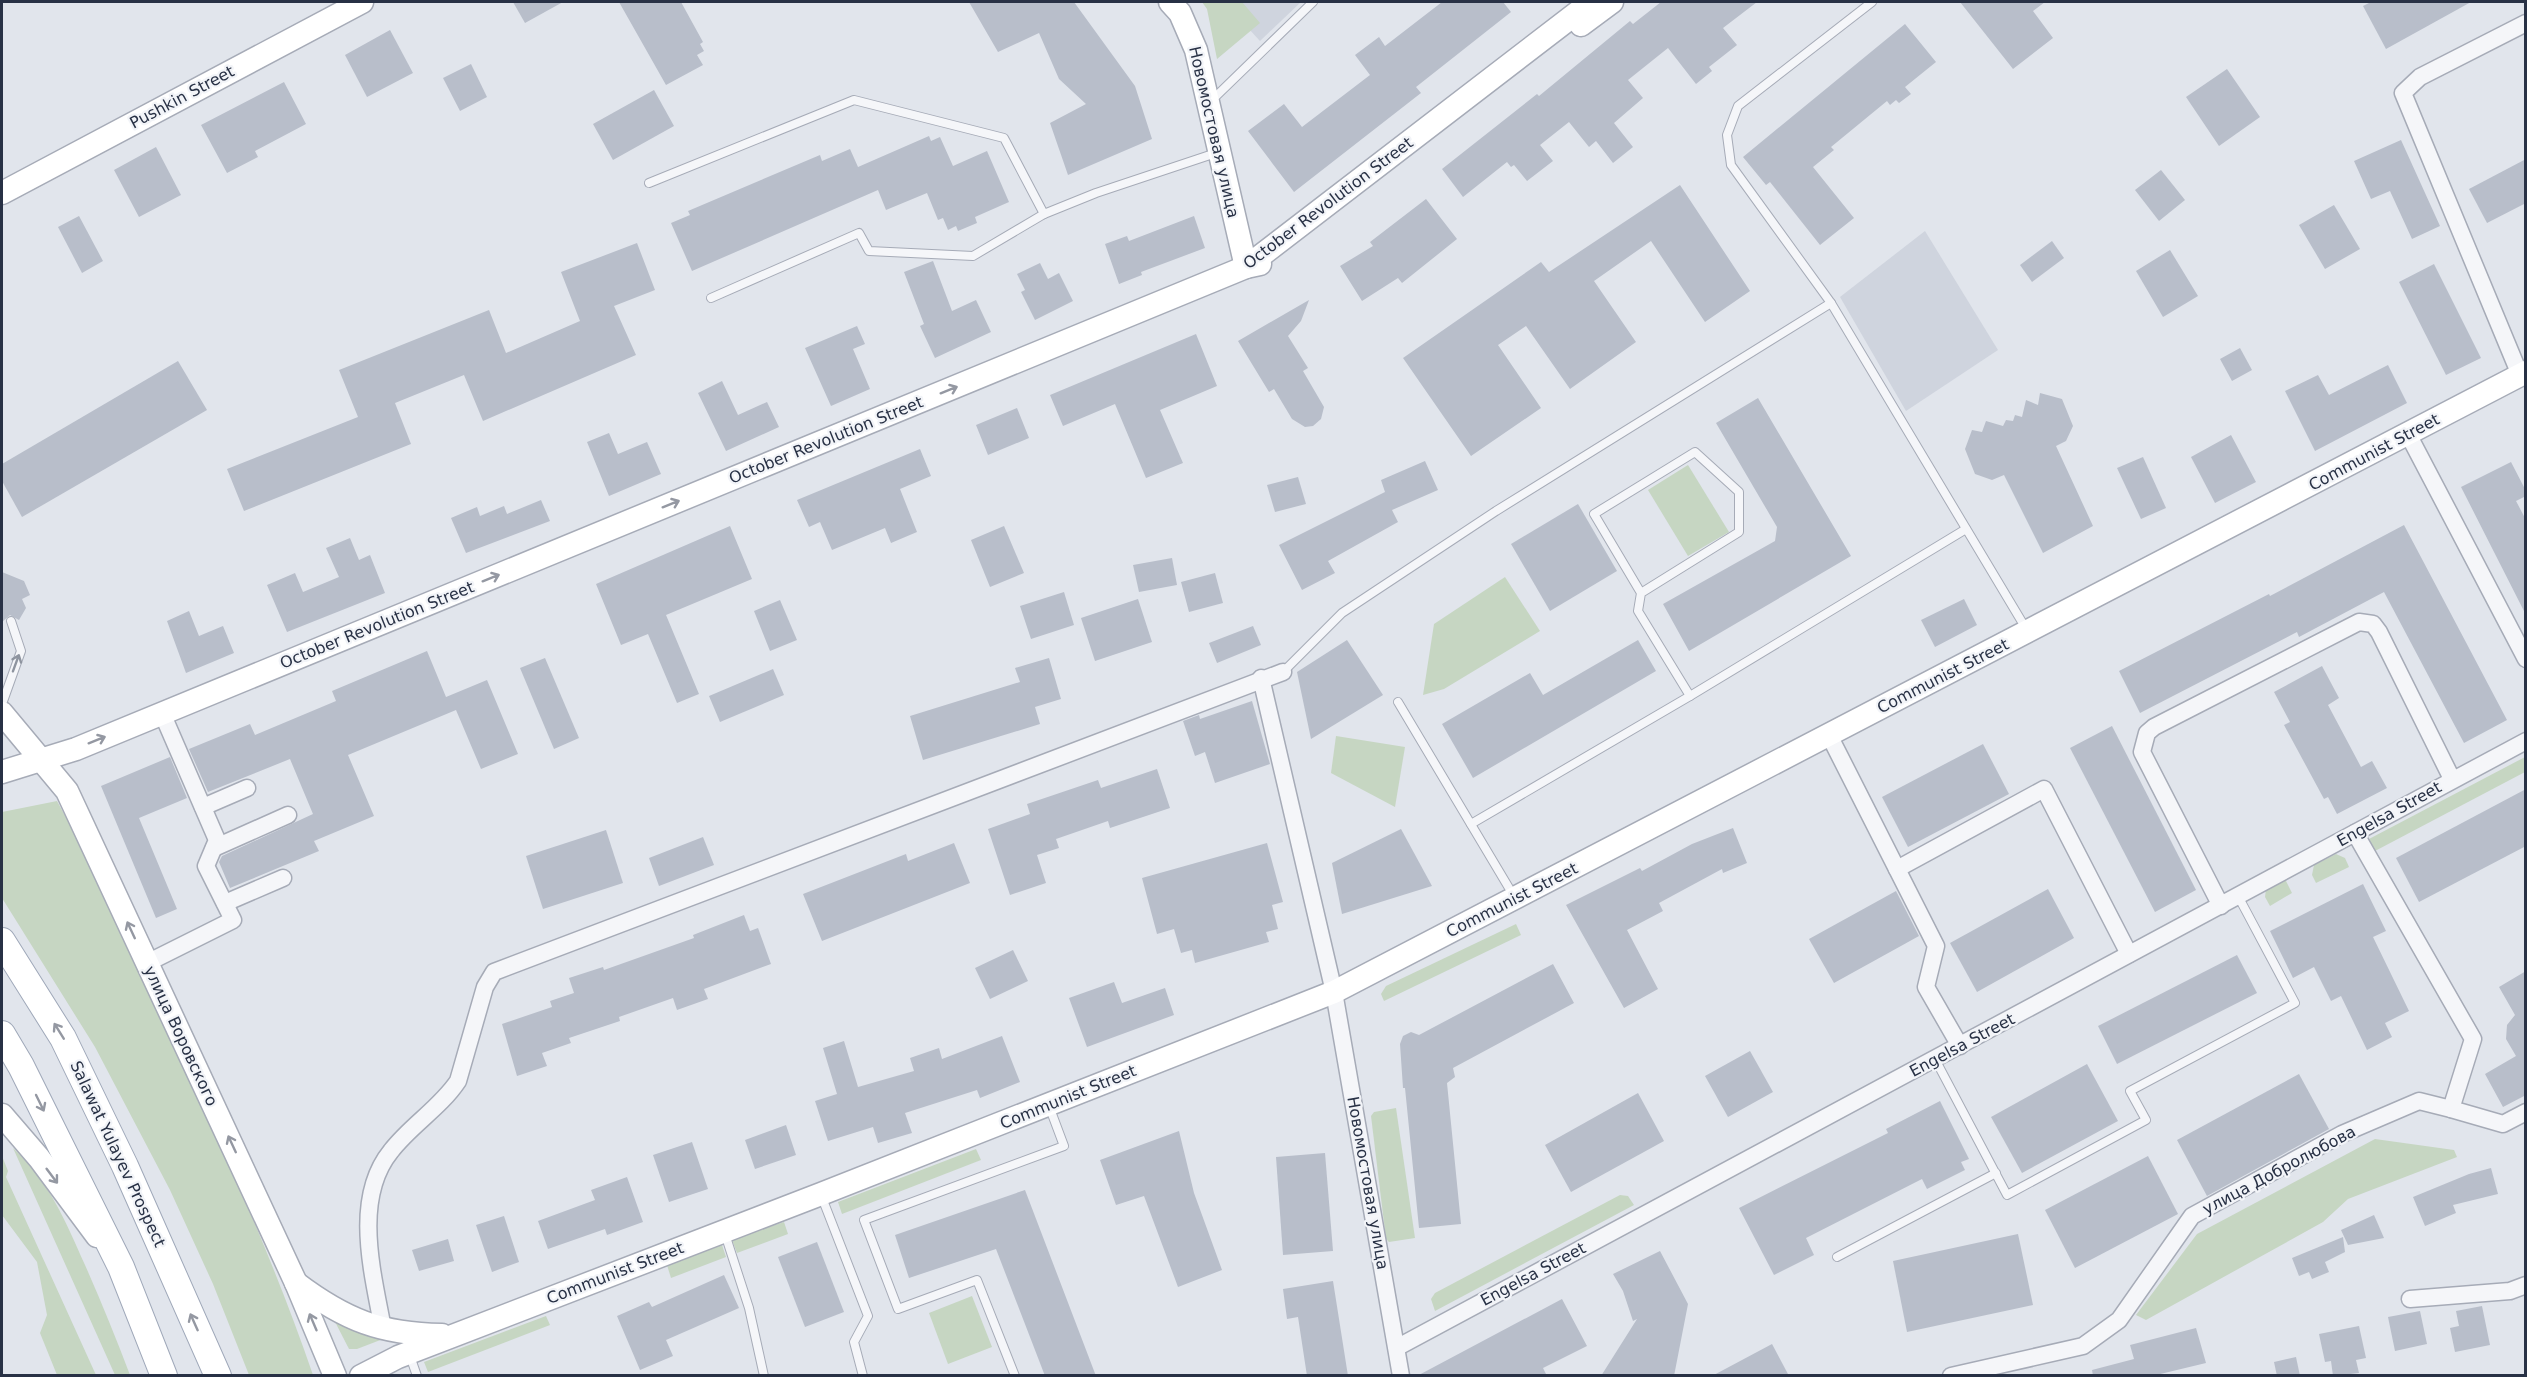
<svg xmlns="http://www.w3.org/2000/svg" width="2527" height="1377" font-family="'DejaVu Sans',sans-serif">
<style>
.built{fill:#cfd4de}
.green{fill:#c6d6c2}
.building{fill:#b8beca}
.lines{fill:none;stroke-linecap:round;stroke-linejoin:round}
.lane-casing{stroke:#a6abb7;stroke-width:10}
.street-casing{stroke:#a6abb7;stroke-width:19}
.secondary-casing{stroke:#a6abb7;stroke-width:25}
.primary-casing{stroke:#9fa8b9;stroke-width:28}
.lane{stroke:#f5f6f9;stroke-width:8}
.street{stroke:#f5f6f9;stroke-width:16}
.secondary{stroke:#fff;stroke-width:22}
.primary{stroke:#fff;stroke-width:26}
.oneway{stroke:#9498a2}
.oneway2{stroke:#8e949f}
.labels{text-anchor:middle;dominant-baseline:central;stroke-width:4.5;stroke-linejoin:round;paint-order:stroke}
.street-label{font-size:16px;fill:#283145;stroke:#f2f4f8}
</style>
<rect width="100%" height="100%" fill="#e1e5ec"/>
<g class="built">
<path d="M1224 2H1301L1260 41Z"/>
<path d="M1925 231 1998 350 1906 411 1840 297Z"/>
</g>
<g class="green">
<path d="M1202 2H1242L1260 23 1217 59 1207 9Z"/>
<path d="M1688 465 1729 532 1688 556 1648 490Z"/>
<path d="M1505 577 1540 631 1444 689 1423 695 1434 624Z"/>
<path d="M1336 736 1405 747 1395 807 1331 773Z"/>
<path d="M2525 757V772L2375 851 2369 839Z"/>
<path d="M57 801C89 857 112 917 141 976 204 1107 266 1238 313 1375H249L213 1284 170 1190 95 1047 2 898V812Z"/>
<path d="M2336 854 2345 858 2349 867 2316 883 2312 875 2314 865Z"/>
<path d="M2279 881H2286L2292 893 2270 906 2265 897 2266 889Z"/>
<path d="M1516 924 1521 935 1384 1001 1381 994 1386 986Z"/>
<path d="M1396 1108 1415 1238 1389 1242 1386 1239 1371 1116 1374 1112Z"/>
<path d="M2375 1139 2454 1150 2457 1157 2348 1199 2323 1222 2146 1320 2136 1315 2197 1234Z"/>
<path d="M13 1148C50 1183 65 1220 85 1265 101 1301 116 1338 130 1375H115Z"/>
<path d="M976 1149 981 1160 842 1214 838 1202Z"/>
<path d="M2 1156 8 1171 6 1177 96 1375H57L40 1333 47 1315 37 1262 2 1215Z"/>
<path d="M1620 1195 1628 1196 1634 1205 1435 1311 1431 1299 1435 1293Z"/>
<path d="M784 1222 788 1234 737 1253 732 1240Z"/>
<path d="M722 1245 726 1257 671 1278 667 1265Z"/>
<path d="M972 1296 992 1347 948 1364 929 1313Z"/>
<path d="M330 1312 383 1339 357 1349H349Z"/>
<path d="M546 1316 550 1325 428 1372 424 1362Z"/>
</g>
<g class="building">
<path d="M513 2H563L525 23Z"/>
<path d="M619 2H681L703 42 700 44 704 51 697 55 703 65 666 85Z"/>
<path d="M969 2H1074L1135 86 1152 139 1068 175 1050 123 1086 104 1059 79 1039 33 998 52Z"/>
<path d="M1442 2H1503L1511 12 1416 87 1421 93 1294 192 1248 131 1284 104 1302 127 1370 75 1355 55 1379 37 1385 46Z"/>
<path d="M1661 2H1757L1723 28 1737 45 1709 67 1712 71 1696 84 1668 48 1628 80 1643 98 1614 123 1633 147 1613 163 1596 141 1589 147 1569 122 1540 145 1553 161 1527 181 1514 165 1511 167 1507 162 1463 197 1442 169 1537 94 1539 96 1630 21 1633 24Z"/>
<path d="M1960 2H2045L2033 11 2053 38 2013 69Z"/>
<path d="M2371 2H2471L2386 49 2363 6Z"/>
<path d="M1905 24 1936 62 1905 87 1911 94 1899 103 1896 100 1890 105 1887 101 1831 147 1834 150 1813 167 1854 218 1820 245 1770 182 1766 185 1743 157Z"/>
<path d="M390 30 413 73 367 97 345 55Z"/>
<path d="M471 64 487 97 460 111 443 78Z"/>
<path d="M2227 69 2260 117 2219 146 2186 97Z"/>
<path d="M284 82 306 124 255 151 258 157 227 173 201 125Z"/>
<path d="M654 90 674 126 613 160 593 124Z"/>
<path d="M929 136 931 141 940 137 953 166 987 151 1009 202 975 217 977 223 958 231 956 226 948 230 943 218 938 220 927 193 886 210 878 190 692 271 671 223 690 215 688 211 820 155 822 161 850 149 858 167Z"/>
<path d="M2401 140 2440 226 2412 239 2390 191 2371 199 2354 161Z"/>
<path d="M156 147 181 195 139 217 114 170Z"/>
<path d="M2526 159V203L2487 223 2469 189Z"/>
<path d="M2161 170 2185 200 2159 221 2135 190Z"/>
<path d="M1680 185 1750 291 1705 322 1651 241 1594 281 1636 342 1570 389 1526 326 1498 345 1541 408 1471 456 1403 358 1541 262 1549 272Z"/>
<path d="M1426 199 1457 239 1402 283 1398 278 1362 301 1340 266 1373 246 1370 242Z"/>
<path d="M2334 205 2360 249 2325 269 2299 225Z"/>
<path d="M79 216 103 261 82 273 58 227Z"/>
<path d="M1194 216 1205 248 1141 272 1142 275 1119 284 1105 244 1127 236 1129 241Z"/>
<path d="M2052 241 2064 258 2032 282 2020 265Z"/>
<path d="M637 243 655 290 614 306 636 355 483 421 464 375 395 403 411 444 244 511 227 469 358 417 339 370 489 310 506 353 580 321 561 272Z"/>
<path d="M2170 250 2198 296 2163 317 2136 271Z"/>
<path d="M933 261 952 311 976 300 991 332 935 358 920 326 924 324 904 272Z"/>
<path d="M1040 263 1048 279 1059 273 1073 301 1035 320 1021 292 1025 290 1017 274Z"/>
<path d="M2434 264 2481 358 2446 375 2399 282Z"/>
<path d="M1309 300 1301 321 1288 336 1308 368 1303 371 1324 407 1321 419 1313 426 1305 427 1292 419 1274 389 1269 392 1238 341Z"/>
<path d="M857 326 865 344 853 349 870 389 831 406 805 348Z"/>
<path d="M1196 334 1217 386 1160 410 1183 463 1146 478 1115 404 1063 426 1050 395Z"/>
<path d="M2240 348 2252 370 2232 381 2220 359Z"/>
<path d="M178 361 207 410 22 517 2 481V464Z"/>
<path d="M2388 365 2407 403 2315 451 2285 391 2318 375 2329 395Z"/>
<path d="M722 381 738 415 767 402 779 427 726 451 698 393Z"/>
<path d="M2040 393 2062 399 2073 426 2066 441 2056 446 2093 526 2043 553 2004 475 1992 480 1975 474 1965 449 1972 430 1982 432 1986 421 2003 426 2006 420 2013 421 2015 415 2022 417 2026 400 2038 405Z"/>
<path d="M1758 398 1851 556 1689 651 1663 604 1775 541 1777 527 1716 423Z"/>
<path d="M1017 408 1029 438 988 455 976 425Z"/>
<path d="M609 433 618 454 647 442 661 474 609 496 587 442Z"/>
<path d="M2231 435 2256 482 2215 503 2191 457Z"/>
<path d="M920 449 931 476 900 489 917 532 891 543 885 528 832 550 820 522 809 527 797 500Z"/>
<path d="M2143 457 2166 508 2141 519 2117 468Z"/>
<path d="M1425 461 1438 490 1392 510 1398 522 1328 561 1335 573 1302 590 1279 545 1385 492 1381 480Z"/>
<path d="M2511 462 2526 491V496L2516 501 2526 520V615L2461 487Z"/>
<path d="M1298 477 1306 504 1275 512 1267 485Z"/>
<path d="M541 500 550 521 466 553 451 518 477 507 480 516 504 506 507 514Z"/>
<path d="M1578 504 1617 571 1550 611 1511 544Z"/>
<path d="M2404 525 2507 720 2464 743 2384 592 2299 637 2297 632 2140 713 2119 671 2269 594 2270 596Z"/>
<path d="M730 526 752 579 666 615 699 694 677 703 648 634 621 645 596 584Z"/>
<path d="M1004 526 1024 573 990 587 971 540Z"/>
<path d="M350 538 359 560 370 555 385 593 287 632 267 585 295 573 303 592 339 577 326 548Z"/>
<path d="M1172 558 1177 585 1139 592 1133 565Z"/>
<path d="M2 572 24 581 30 595 22 599 26 608 19 620 10 615 2 622Z"/>
<path d="M1215 573 1223 603 1189 612 1181 582Z"/>
<path d="M1064 592 1074 625 1031 639 1020 606Z"/>
<path d="M1138 599 1152 642 1095 661 1081 618Z"/>
<path d="M1964 599 1977 625 1935 647 1921 620Z"/>
<path d="M780 600 797 640 770 651 754 611Z"/>
<path d="M189 611 199 636 223 626 234 653 186 673 167 621Z"/>
<path d="M1253 626 1261 645 1217 663 1209 643Z"/>
<path d="M1347 640 1383 695 1311 739 1297 672Z"/>
<path d="M1638 640 1656 671 1473 778 1442 724 1530 673 1543 695Z"/>
<path d="M427 651 446 697 487 680 518 754 481 769 456 710 348 755 374 816 314 841 319 851 230 888 219 862 222 856 313 814 290 759 208 792 189 749 250 724 255 735 336 701 332 691Z"/>
<path d="M545 658 579 738 554 749 520 668Z"/>
<path d="M1049 658 1061 699 1035 707 1040 724 923 760 910 716 1020 682 1015 668Z"/>
<path d="M2322 666 2339 698 2328 705 2361 767 2372 761 2387 788 2337 814 2328 797 2324 799 2284 725 2290 722 2274 692Z"/>
<path d="M773 669 784 695 720 722 709 696Z"/>
<path d="M1252 701 1270 764 1215 783 1205 752 1195 756 1183 721 1199 715 1200 719Z"/>
<path d="M2112 726 2196 890 2155 912 2070 748Z"/>
<path d="M1983 744 2009 794 1908 847 1882 797Z"/>
<path d="M170 757 187 798 139 818 177 909 156 918 101 786Z"/>
<path d="M1157 769 1170 808 1110 828 1108 821 1056 839 1059 848 1037 855 1046 883 1010 895 988 829 1030 814 1027 804 1098 780 1101 788Z"/>
<path d="M2526 789V846L2419 902 2396 858Z"/>
<path d="M1733 828 1747 863 1723 873 1722 869 1659 903 1663 911 1627 930 1658 989 1624 1008 1566 905 1640 868 1642 871 1692 844Z"/>
<path d="M1401 829 1432 886 1342 914 1332 863Z"/>
<path d="M606 830 623 883 543 909 526 856Z"/>
<path d="M703 837 714 865 659 886 649 858Z"/>
<path d="M954 843 970 883 822 941 803 894 906 854 908 861Z"/>
<path d="M1267 843 1283 902 1272 905 1278 929 1266 932 1269 942 1195 963 1192 950 1181 953 1174 929 1157 934 1142 878Z"/>
<path d="M2363 884 2386 931 2373 937 2409 1011 2385 1023 2392 1037 2367 1050 2341 996 2331 1001 2314 967 2293 978 2270 931Z"/>
<path d="M2048 889 2074 938 1977 992 1950 943Z"/>
<path d="M1896 891 1919 936 1834 983 1809 939Z"/>
<path d="M744 915 750 931 758 928 771 964 704 989 708 999 677 1010 673 998 619 1017 620 1021 569 1038 571 1043 542 1053 547 1066 517 1076 502 1024 552 1007 550 1001 574 993 569 978 603 967 604 970 694 938 693 935Z"/>
<path d="M1013 950 1028 981 990 999 975 968Z"/>
<path d="M2237 955 2257 993 2117 1064 2098 1026Z"/>
<path d="M1553 964 1574 1003 1453 1068 1455 1077 1447 1083 1461 1224 1419 1228 1405 1088H1403L1400 1044 1403 1036 1411 1032 1419 1035Z"/>
<path d="M2526 971V1095L2503 1107 2485 1074 2516 1056 2506 1039 2507 1025 2515 1015 2499 987Z"/>
<path d="M1114 982 1122 1003 1165 988 1174 1015 1087 1047 1069 998Z"/>
<path d="M1002 1036 1020 1082 980 1098 977 1090 905 1113 912 1133 878 1143 873 1127 828 1141 815 1101 837 1094 823 1048 844 1041 858 1087 914 1071 910 1058 939 1048 942 1059Z"/>
<path d="M1750 1051 1773 1092 1728 1117 1705 1076Z"/>
<path d="M2087 1064 2118 1121 2022 1173 1991 1117Z"/>
<path d="M2299 1074 2329 1129 2207 1196 2177 1140Z"/>
<path d="M1638 1093 1664 1141 1571 1192 1545 1145Z"/>
<path d="M1940 1101 1969 1159 1961 1162 1965 1170 1927 1189 1922 1179 1806 1238 1814 1255 1774 1275 1739 1208 1888 1133 1886 1129Z"/>
<path d="M786 1125 796 1155 755 1169 745 1140Z"/>
<path d="M1179 1131 1194 1193 1222 1270 1178 1287 1144 1196 1116 1205 1100 1160Z"/>
<path d="M692 1142 708 1189 669 1202 653 1155Z"/>
<path d="M1325 1153 1333 1251 1283 1255 1276 1157Z"/>
<path d="M2148 1156 2178 1214 2075 1268 2045 1210Z"/>
<path d="M2491 1168 2498 1194 2453 1205 2456 1213 2425 1226 2413 1197 2469 1174Z"/>
<path d="M627 1177 643 1222 607 1235 605 1229 548 1249 538 1221 595 1200 591 1190Z"/>
<path d="M1025 1190 1096 1376H1045L996 1249 909 1278 895 1235Z"/>
<path d="M2374 1215 2384 1238 2348 1245 2341 1230Z"/>
<path d="M504 1216 519 1262 492 1272 476 1225Z"/>
<path d="M2018 1234 2033 1305 1907 1332 1893 1261Z"/>
<path d="M2343 1237 2345 1252 2325 1262 2329 1272 2312 1279 2309 1272 2299 1276 2292 1258Z"/>
<path d="M448 1239 454 1261 419 1271 412 1250Z"/>
<path d="M817 1242 844 1312 805 1327 778 1257Z"/>
<path d="M1660 1251 1688 1304 1674 1376H1601L1637 1319 1633 1321 1623 1291 1613 1274Z"/>
<path d="M724 1275 739 1308 666 1340 673 1356 640 1370 617 1316 649 1302 652 1307Z"/>
<path d="M1333 1281 1348 1376H1307L1298 1317 1287 1319 1283 1289Z"/>
<path d="M1562 1299 1587 1346 1543 1368 1547 1376H1417Z"/>
<path d="M2482 1306 2490 1345 2455 1352 2450 1328 2459 1326 2456 1311Z"/>
<path d="M2420 1311 2427 1344 2395 1351 2388 1317Z"/>
<path d="M2359 1326 2366 1358 2356 1360 2359 1373 2333 1376 2331 1361 2325 1362 2319 1334Z"/>
<path d="M2196 1328 2206 1363 2152 1376H2093L2092 1370 2134 1359 2130 1345Z"/>
<path d="M1772 1344 1789 1376H1712Z"/>
<path d="M2296 1357 2300 1376H2277L2274 1362Z"/>
</g>
<g class="lines">
<g class="lane-casing">
<g id="lane">
<path d="M1872 2 1738 106 1727 135 1731 165 1831 303 2028 632"/>
<path d="M1210 102 1313 2"/>
<path d="M649 183 854 100 1004 138 1044 214 1096 193 1219 152"/>
<path d="M711 298 859 233 869 251 973 256 1044 214"/>
<path d="M1641 593 1739 532V492L1695 452 1594 514 1641 593 1638 611 1690 696"/>
<path d="M1283 672 1342 613 1496 511 1831 303"/>
<path d="M1398 702 1509 888"/>
<path d="M2 704 21 651 11 621"/>
<path d="M1471 824 1690 696 1966 529"/>
<path d="M1935 1059 2007 1195 2146 1120 2130 1091 2295 1003 2238 896"/>
<path d="M821 1195 868 1316 854 1342 863 1376"/>
<path d="M725 1234 749 1308 764 1376"/>
<path d="M1837 1257 1996 1173"/>
<path d="M409 1353 417 1376"/>
<path d="M1015 1376 977 1280 898 1309 864 1220 1064 1146 1049 1106"/>
</g>
</g>
<g class="street-casing">
<g id="street">
<path d="M2520 375 2403 93 2420 77 2526 23"/>
<path d="M2408 434 2526 659"/>
<path d="M1261 678 1334 992 1401 1376"/>
<path d="M1829 735 1936 946 1926 987 1960 1046"/>
<path d="M203 807 247 788"/>
<path d="M2355 833 2473 1039 2451 1109 2503 1124 2526 1112"/>
<path d="M214 848 288 815"/>
<path d="M1897 869 2044 789 2129 954"/>
<path d="M225 903 283 878"/>
<path d="M2221 906 2142 752 2147 733 2154 727 2359 622 2373 624 2379 632 2452 779"/>
<path d="M147 963 233 920 206 866 217 840 162 713"/>
<path d="M2410 1299 2510 1291 2526 1285"/>
<path d="M383 1329C373 1274 352 1199 391 1151 411 1125 440 1108 458 1081L485 987 494 972 1283 672"/>
<path d="M1398 1347 2526 741"/>
<path d="M1951 1376 2083 1346 2119 1320 2192 1216 2342 1134 2419 1101 2451 1109"/>
</g>
</g>
<g class="secondary-casing">
<g id="secondary">
<path d="M1170 2 1180 13 1196 50 1246 267 1260 264"/>
<path d="M1581 25 1612 2"/>
<path d="M2 193 362 2"/>
<path d="M2 713 67 791 296 1283 335 1376"/>
<path d="M2 772 76 749 1246 267 1591 2"/>
<path d="M2 1115 39 1158 97 1236"/>
<path d="M296 1283C345 1320 381 1334 442 1335"/>
<path d="M361 1376 398 1357 821 1194 1334 992 2526 372"/>
</g>
</g>
<g class="primary-casing">
<g id="primary">
<path d="M2 941 63 1038 125 1166 218 1376"/>
<path d="M2 1034 21 1066 121 1267 164 1376"/>
</g>
</g>
<use href="#lane" class="lane"/>
<use href="#street" class="street"/>
<use href="#secondary" class="secondary"/>
<use href="#primary" class="primary"/>
</g>
<defs><path id="oneway-shaft" d="M-6 0H5M1.5-3L5.5 0L1.5 3" fill="none" stroke-width="1.6" stroke-linecap="round" stroke-linejoin="round" transform="scale(1.5)"/></defs>
<g class="oneway">
<use href="#oneway-shaft" transform="translate(949 390) rotate(-22)"/>
<use href="#oneway-shaft" transform="translate(671 504) rotate(-22)"/>
<use href="#oneway-shaft" transform="translate(491 578) rotate(-22)"/>
<use href="#oneway-shaft" transform="translate(97 740) rotate(-22)"/>
<use href="#oneway-shaft" transform="translate(131 930) rotate(-115)"/>
<use href="#oneway-shaft" transform="translate(59 1031) rotate(-122)"/>
<use href="#oneway-shaft" transform="translate(40 1103) rotate(64)"/>
<use href="#oneway-shaft" transform="translate(232 1144) rotate(-115)"/>
<use href="#oneway-shaft" transform="translate(52 1176) rotate(53)"/>
<use href="#oneway-shaft" transform="translate(194 1322) rotate(-114)"/>
<use href="#oneway-shaft" transform="translate(313 1322) rotate(-113)"/>
</g>
<use class="oneway2" href="#oneway-shaft" transform="translate(16 663) rotate(-70)"/>
<g class="labels">
<g class="street-label">
<text transform="translate(182 97) rotate(-28)">Pushkin Street</text>
<text transform="translate(1214 132) rotate(77)">Новомостовая улица</text>
<text transform="translate(1328 203) rotate(-37)">October Revolution Street</text>
<text transform="translate(826 440) rotate(-22)">October Revolution Street</text>
<text transform="translate(2374 452) rotate(-28)">Communist Street</text>
<text transform="translate(377 625) rotate(-22)">October Revolution Street</text>
<text transform="translate(1943 676) rotate(-27)">Communist Street</text>
<text transform="translate(2389 814) rotate(-29)">Engelsa Street</text>
<text transform="translate(1512 900) rotate(-27)">Communist Street</text>
<text transform="translate(181 1036) rotate(65)">улица Воровского</text>
<text transform="translate(1962 1045) rotate(-28)">Engelsa Street</text>
<text transform="translate(1068 1097) rotate(-22)">Communist Street</text>
<text transform="translate(118 1154) rotate(65)">Salawat Yulayev Prospect</text>
<text transform="translate(2279 1170) rotate(-28)">улица Добролюбова</text>
<text transform="translate(1368 1183) rotate(80)">Новомостовая улица</text>
<text transform="translate(615 1273) rotate(-21)">Communist Street</text>
<text transform="translate(1533 1274) rotate(-28)">Engelsa Street</text>
</g>
</g>
<rect width="2527" height="1377" fill="none" stroke="#283145" stroke-width="6"/>
</svg>
